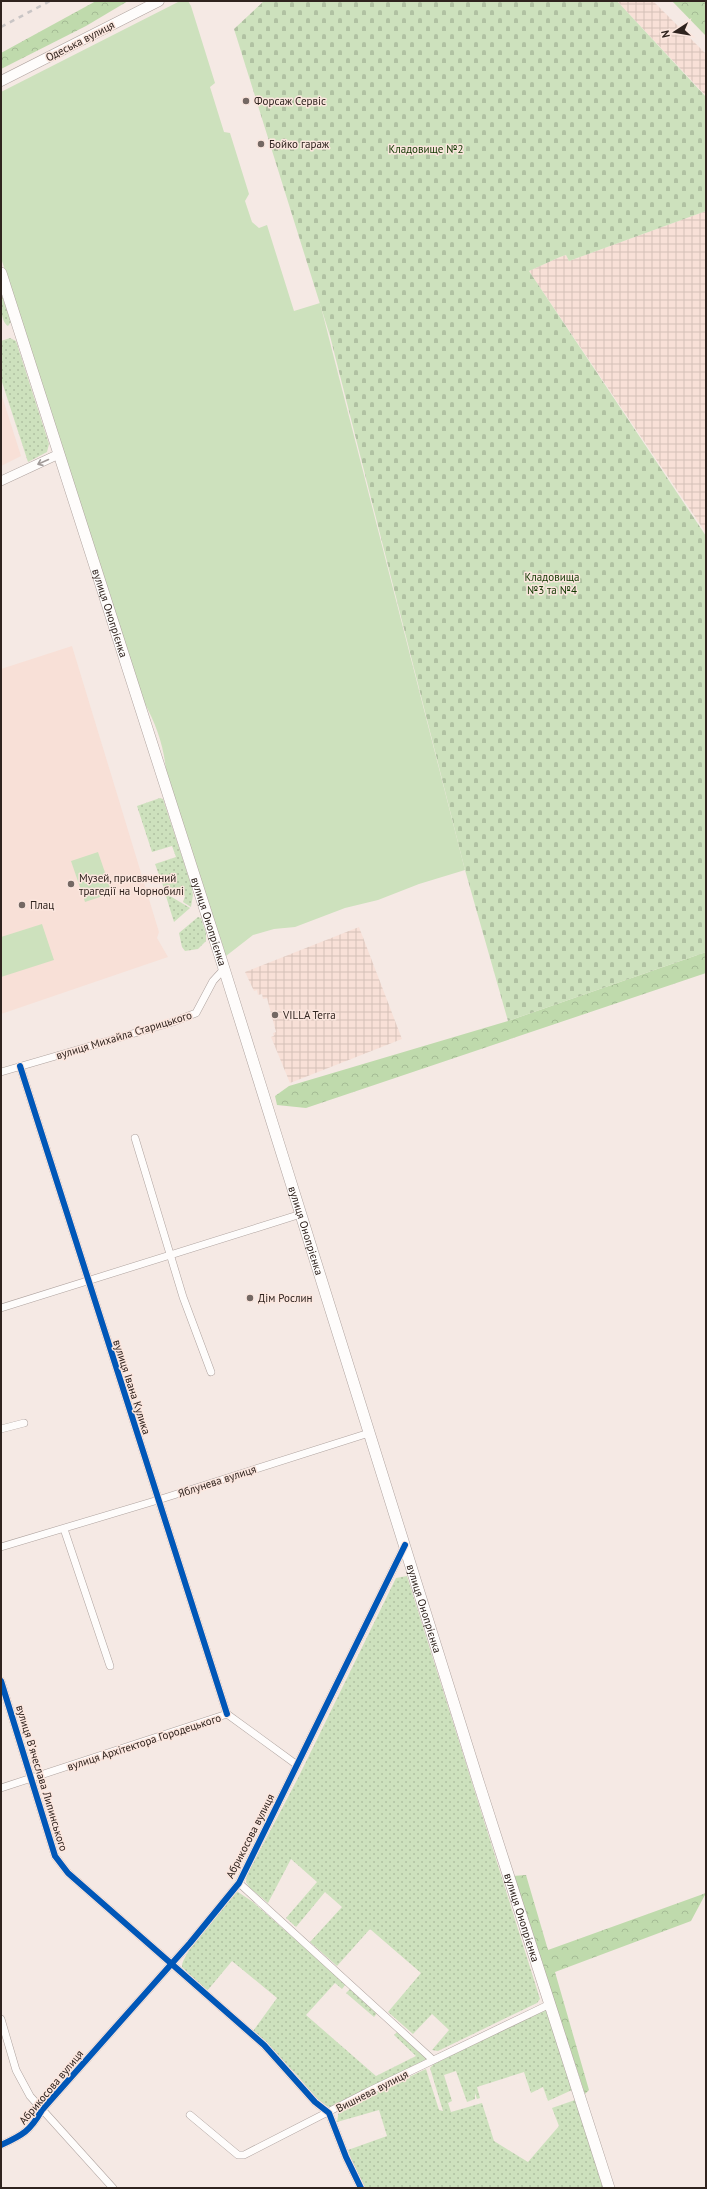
<svg xmlns="http://www.w3.org/2000/svg" width="707" height="2189" font-family="'PT Sans',sans-serif">
<style>
.built{fill:#f8e0d7}
.industrial{fill:url(#industrial-grid)}
.grass{fill:url(#grass-dots)}
.forest{fill:url(#forest-crowns)}
.cemetery{fill:url(#cemetery-stones)}
.green{fill:#cde1bd}
.lines{fill:none;stroke-linecap:round;stroke-linejoin:round}
.minor-casing{stroke:#afa39f;stroke-width:8}
.tertiary-casing{stroke:#afa39f;stroke-width:10}
.secondary-casing{stroke:#afa39f;stroke-width:11}
.primary-casing{stroke:#afa39f;stroke-width:12}
.minor{stroke:#fefcfb;stroke-width:7}
.tertiary{stroke:#fefcfb;stroke-width:9}
.secondary{stroke:#fefcfb;stroke-width:10}
.primary{stroke:#fefcfb;stroke-width:11}
.rail{stroke:#c9c5c5;stroke-width:2.5;stroke-dasharray:5 5;stroke-linecap:butt}
.cycleway-casing{stroke:#fbe6de;stroke-width:8}
.cycleway{stroke:#0057b8;stroke-width:6}
.oneway{stroke:#a19a98}
.poi-dot{fill:#746863;stroke:#fbe6de;stroke-width:1.5}
.labels{text-anchor:middle;dominant-baseline:central;stroke-width:3;stroke-linejoin:round;paint-order:stroke}
.street-label{font-size:11px;fill:#2f231e;stroke:#fbe6de}
.poi-label{font-size:11px;fill:#2f231e;stroke:#fbe6de;text-anchor:start}
.park-label{font-size:11px;fill:#113700;stroke:#fbe6de}
</style>
<defs>
<pattern id="industrial-grid" width="8" height="8" patternUnits="userSpaceOnUse"><rect width="8" height="8" fill="#f8e0d7"/><path d="M0 4h8M4 0v8" fill="none" stroke="#d5c0b8"/></pattern>
<pattern id="grass-dots" width="8" height="8" patternUnits="userSpaceOnUse"><rect width="8" height="8" fill="#cde1bd"/><path d="M2 2h.1M6 6h.1" fill="none" stroke="#b0c1a2" stroke-width="1.8" stroke-linecap="round"/></pattern>
<pattern id="forest-crowns" width="20" height="18" patternUnits="userSpaceOnUse"><rect width="20" height="18" fill="#bfdaac"/><path d="M2 6a3 3 0 1 1 6 0M12 15a3 3 0 1 1 6 0" fill="none" stroke="#a4bb94"/></pattern>
<pattern id="cemetery-stones" width="16" height="16" patternUnits="userSpaceOnUse"><rect width="16" height="16" fill="#cde1bd"/><path d="M2 7V4a2 2 0 0 1 4 0v3zM10 15v-3a2 2 0 0 1 4 0v3z" fill="#b0c1a2"/></pattern>
</defs>
<rect width="100%" height="100%" fill="#f5e9e4"/>
<g class="built">
<path d="M1 393 21 456 1 466Z"/>
<path d="M72 646 159 932 157 938 168 957 1 1014V669Z"/>
</g>
<g class="industrial">
<path d="M617 1H653L706 54V96Z"/>
<path d="M706 211V533L529 271 560 257 566 255 569 261Z"/>
<path d="M359 927 402 1039 290 1083 271 1037 274 1036 273 1033 276 1032 267 998 263 999 262 994 258 995 257 990 254 991 245 972Z"/>
</g>
<g class="grass">
<path d="M1 293 11 322 8 326C0 321 1 303 1 293Z"/>
<path d="M10 338 16 341 49 444 47 452 28 462 1 379V341Z"/>
<path d="M160 798 163 799 191 884 193 895 191 907 183 902 185 896 173 889 170 894 165 891 155 864 176 857 172 846 152 852 137 806Z"/>
<path d="M165 893 190 908 174 922Z"/>
<path d="M198 917 201 918 206 933V941L198 949 185 951 182 947 179 933Z"/>
<path d="M407 1576 540 1999 537 2003 438 2051 432 2050 449 2030 432 2014 413 2034 388 2012 421 1973 370 1929 337 1966 310 1942 342 1907 325 1892 296 1927 286 1918 317 1882 291 1859 268 1903 250 1888 246 1882 247 1875 298 1778 396 1578Z"/>
<path d="M238 1892 253 1902 346 1984 342 1989 335 1983 306 2015 376 2076 416 2056 394 2035 397 2032H400L427 2059 332 2107 325 2106 317 2100 298 2076 253 2031 277 1998 232 1961 207 1991 182 1967C181 1954 224 1906 234 1893Z"/>
<path d="M351 1988 378 2012 374 2017 346 1993Z"/>
<path d="M546 2009 572 2090 548 2101 543 2087 531 2093 524 2072 477 2087 480 2098 477 2099 475 2093V2099L467 2102 456 2071 444 2075 452 2101 448 2103 451 2112 482 2103 494 2141 528 2162 559 2126 552 2108 575 2100 604 2188H362L348 2150 387 2136 379 2110 337 2122 339 2110 426 2069 439 2110 443 2111 430 2068 434 2064Z"/>
</g>
<g class="forest">
<path d="M96 1H128L86 26 1 69V53Z"/>
<path d="M672 1H706V36Z"/>
<path d="M706 952V973L306 1108 277 1105 275 1096 289 1086 508 1021Z"/>
<path d="M526 1875 548 1950 706 1893 691 1921 555 1972 589 2090 585 2094 513 1876Z"/>
</g>
<path class="cemetery" d="M264 1H617L706 97V211L569 261 566 255 560 257 529 271 706 536V952L508 1021 465 870 330 336 234 29Z"/>
<g class="green">
<path d="M180 1H188L191 6 215 83 210 87 224 132 230 133 249 194 245 201 252 222 259 228 267 225 294 311 320 303 465 870 419 884 378 900 345 908 295 927 274 929 253 935 226 956 166 771C164 746 156 724 144 702L1 258V92Z"/>
<path d="M98 852 112 893 85 902 71 861Z"/>
<path d="M42 924 54 960 1 977V937Z"/>
</g>
<g class="lines">
<g class="minor-casing">
<g id="minor">
<path d="M20 1066 227 1714"/>
<path d="M1 1072 173 1022 196 1013 213 981 224 969"/>
<path d="M135 1138 183 1297 211 1372"/>
<path d="M1 1308 301 1214"/>
<path d="M1 1429 24 1423"/>
<path d="M64 1529 110 1666"/>
<path d="M1 1547 158 1500 369 1433"/>
<path d="M1 1681 55 1856 68 1873 264 2045 315 2102 329 2113 346 2157 361 2188"/>
<path d="M1 1788 227 1714 297 1765"/>
<path d="M239 1883 433 2060"/>
<path d="M1 2019 16 2070 30 2096 113 2188"/>
<path d="M190 2115 238 2155H244L367 2092 550 2004"/>
<path d="M1 2145C23 2135 30 2131 42 2110L190 1943 239 1883 405 1545"/>
</g>
</g>
<g class="tertiary-casing">
<path id="tertiary" d="M1 481 59 454"/>
</g>
<g class="secondary-casing">
<path id="secondary" d="M1 81 159 1"/>
</g>
<g class="primary-casing">
<g id="primary">
<path id="s1" d="M1 273 221 959 479 1784 609 2188"/>
</g>
</g>
<use href="#minor" class="minor"/>
<use href="#tertiary" class="tertiary"/>
<use href="#secondary" class="secondary"/>
<use href="#primary" class="primary"/>
<path class="rail" d="M1 27 50 1"/>
<g class="cycleway-casing">
<g id="cycleway">
<path d="M20 1066 227 1714"/>
<path d="M1 1681 55 1856 68 1873 264 2045 315 2102 329 2113 346 2157 361 2188"/>
<path d="M1 2145C23 2135 30 2131 42 2110L190 1943 239 1883 405 1545"/>
</g>
</g>
<use href="#cycleway" class="cycleway"/>
</g>
<defs><path id="oneway-shaft" d="M-6 0H5M1.5-3L5.5 0L1.5 3" fill="none" stroke-width="1.6" stroke-linecap="round" stroke-linejoin="round"/></defs>
<use class="oneway" href="#oneway-shaft" transform="translate(43 462) rotate(156)"/>
<g class="poi-dot">
<circle cx="246" cy="101" r="4"/>
<circle cx="261" cy="144" r="4"/>
<circle cx="71" cy="884" r="4"/>
<circle cx="22" cy="905" r="4"/>
<circle cx="275" cy="1015" r="4"/>
<circle cx="250" cy="1298" r="4"/>
</g>
<g class="labels">
<g class="street-label">
<text transform="translate(80 41) rotate(-27)">Одеська вулиця</text>
<text stroke="none"><textPath href="#s1" startOffset="357">вулиця Онопрієнка</textPath></text>
<text stroke="none"><textPath href="#s1" startOffset="681">вулиця Онопрієнка</textPath></text>
<text transform="translate(124 1035) rotate(-17)">вулиця Михайла Старицького</text>
<text stroke="none"><textPath href="#s1" startOffset="1005">вулиця Онопрієнка</textPath></text>
<text transform="translate(132 1387) rotate(72)">вулиця Івана Кулика</text>
<text transform="translate(217 1481) rotate(-18)">Яблунева вулиця</text>
<text stroke="none"><textPath href="#s1" startOffset="1401">вулиця Онопрієнка</textPath></text>
<text transform="translate(144 1742) rotate(-18)">вулиця Архітектора Городецького</text>
<text transform="translate(42 1778) rotate(73)">вулиця Вʼячеслава Липинського</text>
<text transform="translate(250 1836) rotate(-63)">Абрикосова вулиця</text>
<text stroke="none"><textPath href="#s1" startOffset="1725">вулиця Онопрієнка</textPath></text>
<text transform="translate(51 2087) rotate(-50)">Абрикосова вулиця</text>
<text transform="translate(372 2091) rotate(-27)">Вишнева вулиця</text>
</g>
<g class="poi-label">
<text x="254" y="101">Форсаж Сервіс</text>
<text x="269" y="144">Бойко гараж</text>
<text x="79" y="878">Музей, присвячений<tspan x="79" dy="13">трагедії на Чорнобилі</tspan></text>
<text x="30" y="905">Плац</text>
<text x="283" y="1015">VILLA Terra</text>
<text x="258" y="1298">Дім Рослин</text>
</g>
<g class="park-label">
<text x="426" y="149">Кладовище №2</text>
<text x="552" y="577">Кладовища<tspan x="552" dy="13">№3 та №4</tspan></text>
</g>
</g>
<rect width="707" height="2189" fill="none" stroke="#2f231e" stroke-width="4"/>
<g transform="translate(675 32) rotate(258)" stroke="#fbe6de" stroke-width="3" paint-order="stroke">
<path d="M0-3L7 15L0 10L-7 15Z" fill="#2f231e"/>
<text y="-6" font-size="11" font-weight="bold" text-anchor="middle" fill="#2f231e">N</text>
</g>
</svg>
